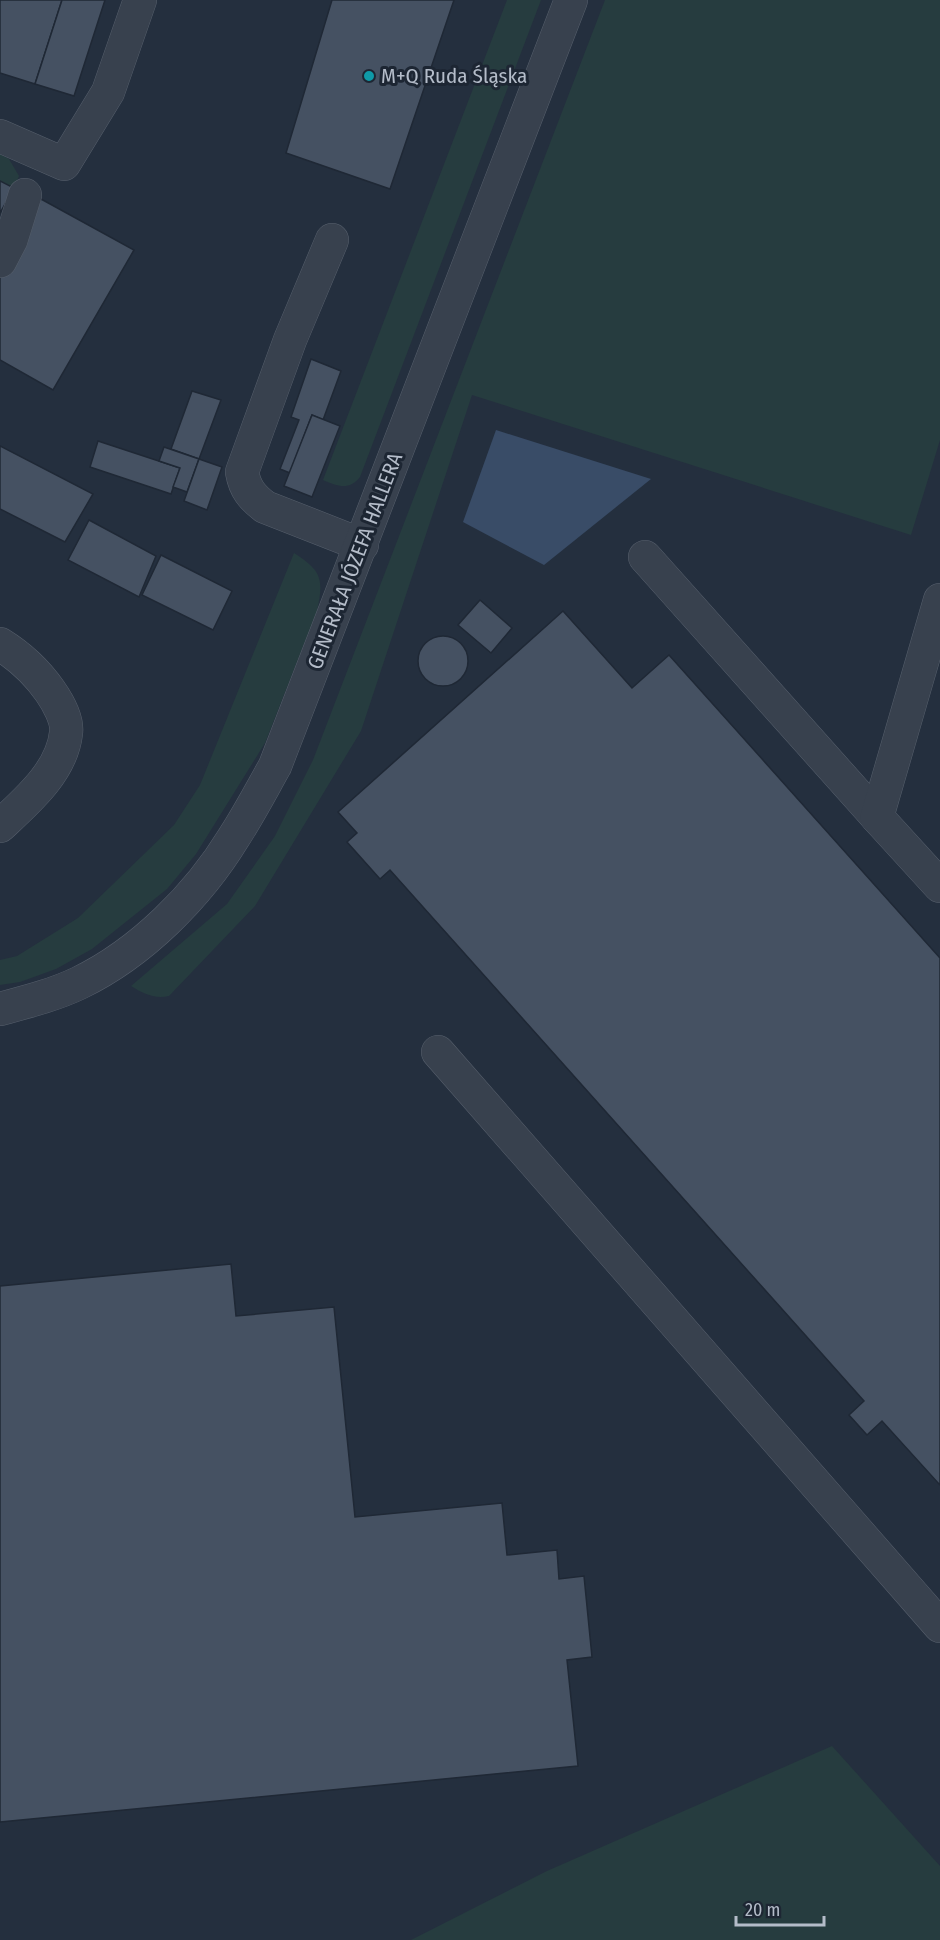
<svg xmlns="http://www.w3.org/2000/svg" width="940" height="1940" font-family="'Fira Sans Condensed',sans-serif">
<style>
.green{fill:#263c3f}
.water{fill:#394c67}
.building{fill:#455162;stroke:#1f2835;stroke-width:1.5}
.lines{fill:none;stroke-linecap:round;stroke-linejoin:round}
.minor-casing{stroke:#565f6c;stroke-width:34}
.minor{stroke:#38414e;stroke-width:33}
.culture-dot{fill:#0f9aa8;stroke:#1d2633;stroke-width:2}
.labels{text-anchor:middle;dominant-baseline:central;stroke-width:6;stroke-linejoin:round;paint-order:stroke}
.poi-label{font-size:21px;fill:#b4bcc9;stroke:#1d2633;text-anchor:start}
.street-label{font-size:21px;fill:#b4bcc9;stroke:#1d2633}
</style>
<rect width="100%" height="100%" fill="#242f3e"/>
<g class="green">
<path d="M507 0H541L360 477C349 491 337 486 323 480Z"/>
<path d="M605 0H940V440L911 535 472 395 361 731 255 906 169 996C154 999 144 994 131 986L227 904 275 836 313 760Z"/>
<path d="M0 154 9 159 19 176 14 188 0 181Z"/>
<path d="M294 553C322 571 324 579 317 611L265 743 196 854 167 889 92 949 56 969 20 982 0 985V960L17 956 78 918 174 825 200 785Z"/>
<path d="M832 1746 940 1866V1940H411L547 1871Z"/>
</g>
<path class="water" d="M496 430 651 479 544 565 463 522Z"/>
<g class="building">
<path d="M0 0H62L35 84 0 73Z"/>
<path d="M62 0H105L74 96 35 84Z"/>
<path d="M332 0H454L390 189 286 153Z"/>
<path d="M0 181 14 188 0 213Z"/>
<path d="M41 199 134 250 53 390 0 360V273Z"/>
<path d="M311 359 341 371 323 420 312 415 290 473 280 469 299 420 291 417Z"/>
<path d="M192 391 221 400 199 459 171 449Z"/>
<path d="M312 415 340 426 312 497 284 486Z"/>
<path d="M98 441 180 468 171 494 90 467Z"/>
<path d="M0 446 93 494 65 542 0 509Z"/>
<path d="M164 447 199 459 187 492 173 487 180 468 159 461Z"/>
<path d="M199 459 222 467 207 510 184 501Z"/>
<path d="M89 520 156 556 139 597 68 560Z"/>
<path d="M161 555 232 591 213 630 142 595Z"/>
<path d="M480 600 512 628 491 653 458 625Z"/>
<path d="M563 611 632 688 669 655 940 958V1485L882 1421 867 1435 849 1415 864 1401 390 870 380 879 347 842 357 833 338 812Z"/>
<circle cx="443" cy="661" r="25"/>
<path d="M231 1264 236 1316 334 1307 355 1517 502 1503 507 1555 557 1550 559 1579 584 1576 592 1657 567 1660 578 1766 0 1822V1286Z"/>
</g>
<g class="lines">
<g class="minor-casing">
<g id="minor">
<path d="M0 136 64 164 108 92 140 0"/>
<path d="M332 240 290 340 242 472C245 489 252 497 265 507L362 545"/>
<path d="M0 261 11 240 25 195"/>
<path d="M645 557 877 817"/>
<path d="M940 600 877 817 940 886"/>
<path d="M0 644C21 657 36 671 50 691 57 701 68 720 66 733 62 771 27 801 0 826"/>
<path d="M0 1009C26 1002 54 995 79 983 141 953 198 896 234 837 249 814 262 789 275 766L571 0"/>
<path d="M438 1052 940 1626"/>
</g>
</g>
<use href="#minor" class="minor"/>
</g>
<circle class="culture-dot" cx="369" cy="76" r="6"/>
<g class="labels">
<g class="poi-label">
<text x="381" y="76">M+Q Ruda Śląska</text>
</g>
<g class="street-label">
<text transform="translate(355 561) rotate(-69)">GENERAŁA JÓZEFA HALLERA</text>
</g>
</g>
<path d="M736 1916v9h88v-9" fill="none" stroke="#b4bcc9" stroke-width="3"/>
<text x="745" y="1916" font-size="18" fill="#b4bcc9" stroke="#1d2633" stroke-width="4.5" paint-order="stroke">20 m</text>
</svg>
